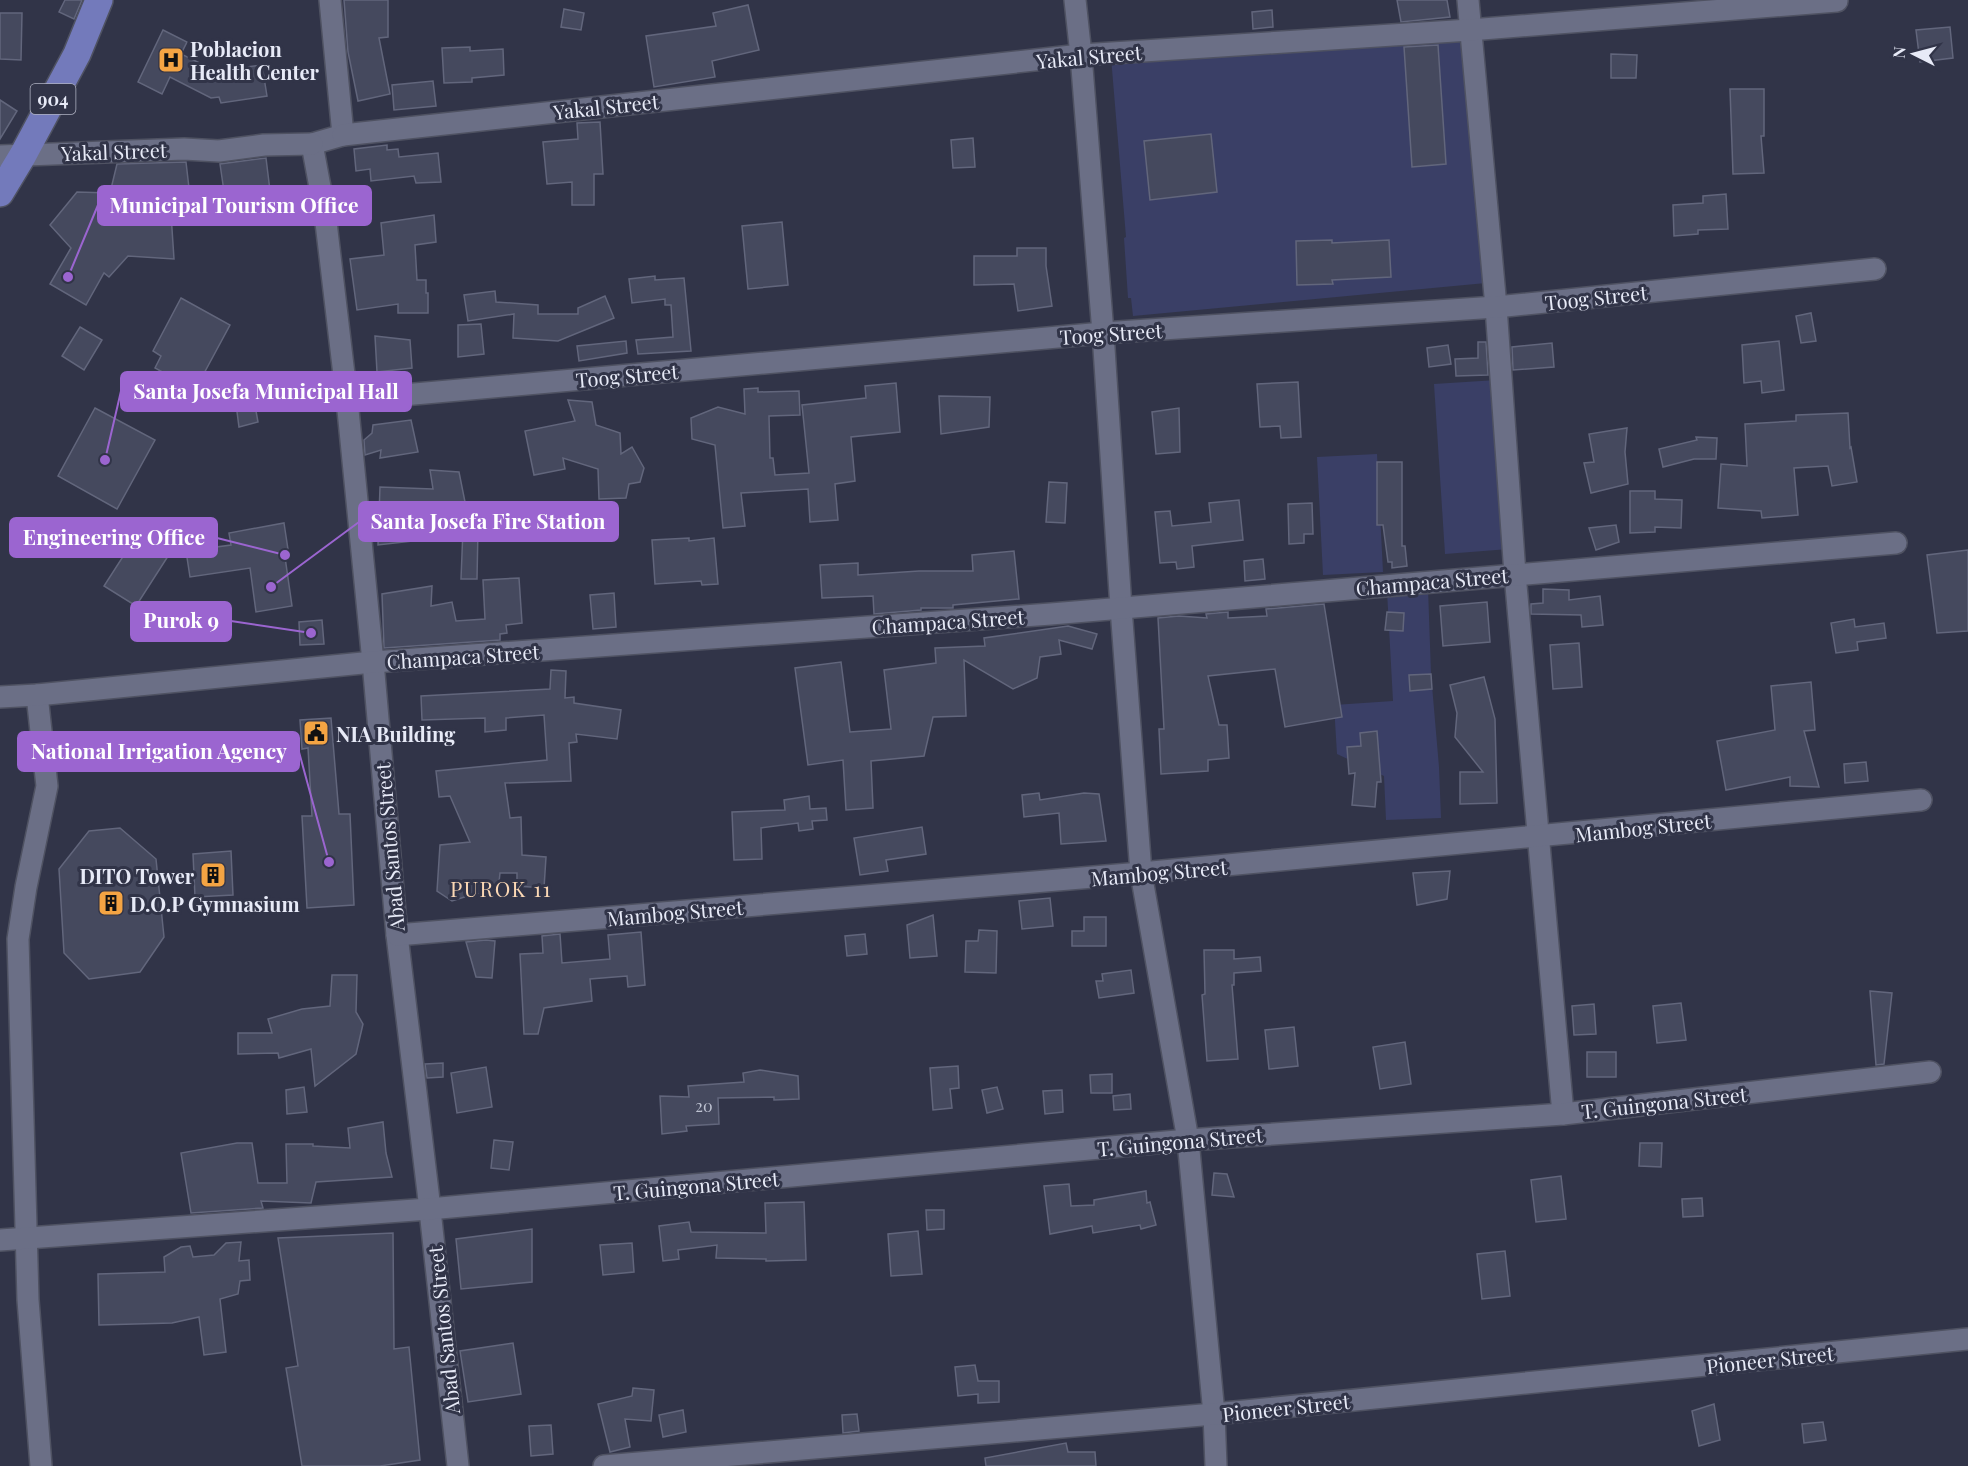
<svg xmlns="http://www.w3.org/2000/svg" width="1968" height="1466" font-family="'Playfair Display',serif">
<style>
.green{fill:#3a3f66}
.building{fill:#45495e;stroke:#62667c;stroke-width:1.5}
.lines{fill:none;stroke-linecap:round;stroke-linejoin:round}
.minor-casing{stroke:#4f5262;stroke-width:24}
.major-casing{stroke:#4f5262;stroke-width:30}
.minor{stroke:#6b6f86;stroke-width:21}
.major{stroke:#737abb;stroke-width:27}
.labels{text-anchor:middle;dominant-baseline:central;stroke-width:6;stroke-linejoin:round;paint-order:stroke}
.number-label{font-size:16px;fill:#bec2d1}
.shield{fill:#313448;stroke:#b0b3c2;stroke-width:1.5}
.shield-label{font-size:18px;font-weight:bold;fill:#e7eaf7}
.poi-label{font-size:20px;font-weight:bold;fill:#e7eaf7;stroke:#313448;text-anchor:start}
.street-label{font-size:20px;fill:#e7eaf7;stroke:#313448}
.neighbourhood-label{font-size:21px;letter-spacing:1.5px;fill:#fbd8b5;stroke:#313448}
.leader{fill:none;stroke:#9b65d0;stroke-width:2}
.callout-dot{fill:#9b65d0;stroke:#313448;stroke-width:2}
.callout{fill:#9b65d0;stroke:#9b65d0;stroke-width:2}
.callout-label{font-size:21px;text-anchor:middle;font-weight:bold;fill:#fff}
</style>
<rect width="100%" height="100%" fill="#313448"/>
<g class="green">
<path d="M1464 34 1486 283 1133 316 1131 298H1128L1124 238 1126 237 1111 57Z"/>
<path d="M1497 380 1509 549 1445 554 1434 384Z"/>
<path d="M1377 454 1383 572 1323 575 1317 457Z"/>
<path d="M1428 588 1431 674 1439 767 1441 818 1386 820 1384 776 1337 754 1334 705 1393 701 1387 591Z"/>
</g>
<g class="building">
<path d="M65 0H82L74 19 59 12Z"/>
<path d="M344 0H388V37L379 38 390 94 358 101 348 52Z"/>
<path d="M1397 0H1447L1450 17 1401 22Z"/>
<path d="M748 5 759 50 712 61 715 77 654 87 646 36 716 26 713 13Z"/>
<path d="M564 9 584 13 581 30 561 27Z"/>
<path d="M1272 10 1273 27 1253 29 1252 12Z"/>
<path d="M0 13H22L21 60 0 59Z"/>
<path d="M1950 27 1953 58 1920 62 1916 30Z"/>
<path d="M163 30 187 42 181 54 216 71 262 65 267 96 221 103 219 97 211 98 170 77 162 94 138 82Z"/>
<path d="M1438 45 1446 164 1412 167 1404 47Z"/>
<path d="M470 47V51L503 49 504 75 472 78V82L444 83 442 48Z"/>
<path d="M1611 54 1637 55 1636 78H1611Z"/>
<path d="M433 81 436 106 394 110 392 85Z"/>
<path d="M1730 89H1764V136H1761L1764 173 1733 174Z"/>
<path d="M0 100 17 111 0 139Z"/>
<path d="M600 122 603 174H594V205H572V182L547 184 543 142 578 139 577 123Z"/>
<path d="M1211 134 1217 192 1150 200 1144 141Z"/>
<path d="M973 138 975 167 953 168 951 140Z"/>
<path d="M387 145V150L398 149 399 157 438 153 441 182 416 183 414 176 371 181 370 169 356 171 354 149Z"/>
<path d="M266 158 272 207 227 212 220 164Z"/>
<path d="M186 162 189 188 135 187 171 214 174 259 128 256 109 277 104 273 86 305 50 284 71 248 50 225 77 192 110 193 117 164Z"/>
<path d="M1726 194 1728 229 1698 230V234L1674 236 1673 205 1703 203V196Z"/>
<path d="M434 215 436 242 415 245 417 280H426V293H428V313H398V304L357 310 350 259 384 255 381 223Z"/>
<path d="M782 222 788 285 748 289 742 226Z"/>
<path d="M1332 240V243L1389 240 1391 277 1332 280 1333 284 1297 285 1296 241Z"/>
<path d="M1017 248H1046V266L1052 306 1018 311 1014 284 974 285V256H1017Z"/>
<path d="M655 276V280L684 278 691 351 638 354 636 340 673 337 671 305H665V299L632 303 629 279Z"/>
<path d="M495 291 496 302 538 305V314H578V308L605 296 614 318 558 341 513 338 514 314 468 321 464 295Z"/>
<path d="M181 298 230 325 195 390 155 368 161 356 153 351Z"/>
<path d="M1811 313 1816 341 1801 343 1796 316Z"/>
<path d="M481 324 484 354 458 357V325Z"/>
<path d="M80 327 102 340 84 370 62 356Z"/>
<path d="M375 336 410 340 412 368 377 372Z"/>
<path d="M626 341 627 353 579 361 577 346Z"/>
<path d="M1779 341 1784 390 1762 393 1761 381 1744 383 1742 345Z"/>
<path d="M1478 342H1486L1488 375 1456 376 1455 359 1478 358Z"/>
<path d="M1552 343 1554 367 1513 370 1512 347Z"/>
<path d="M1448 345 1451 364 1429 367 1427 348Z"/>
<path d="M1298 382 1301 437 1281 438 1280 426 1260 427 1257 384Z"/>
<path d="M896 383 900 432 851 437 855 481 835 484 838 520 810 522 808 489 741 493 745 526 723 528 715 445 692 439 691 418 718 407 745 414 744 389 758 388V392L799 391 800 415 769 416 770 458H773L775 475 809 473 802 405 866 398 865 386Z"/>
<path d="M939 396 990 397 989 427 941 434Z"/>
<path d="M254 400 258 422 239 427 236 404Z"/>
<path d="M568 400 592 402 596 425 620 433 621 454 632 447 644 468 640 482 629 484 626 498 599 499 598 469 563 458 565 469 534 475 525 431 575 421Z"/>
<path d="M95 408 155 440 117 509 58 476Z"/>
<path d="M1179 408 1180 452 1156 454 1152 412Z"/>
<path d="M1848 413 1850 448 1851 447 1857 482 1832 486 1828 466 1794 468 1798 515 1762 518 1761 511 1718 508 1721 464 1747 466 1745 424 1796 421V415Z"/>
<path d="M411 420 418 452 380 458 381 450 365 455 364 440 372 433 373 425Z"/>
<path d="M1627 428 1625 452 1628 484 1591 493 1584 463 1594 462 1589 434Z"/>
<path d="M1696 437 1717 438 1716 459H1694L1663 467 1659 449 1697 440Z"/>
<path d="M1377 462H1402V546H1405L1407 566 1392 568V562H1388L1383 525H1377Z"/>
<path d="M430 470 459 472 466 507 510 504 511 527 478 529 477 579H461L463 529 421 532V540L378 545 380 487 433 489Z"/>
<path d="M1049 482 1067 483 1065 523 1046 522Z"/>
<path d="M1630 491H1655V499L1682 500 1681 528 1655 527V532L1630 533Z"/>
<path d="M1239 500 1243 540 1192 546 1194 567 1177 569 1176 562 1160 563 1155 512 1170 511 1172 526 1211 522 1209 503Z"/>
<path d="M1312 503 1313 534H1304V543L1289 544 1288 504Z"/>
<path d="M284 523 289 556 285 557 292 606 256 612 250 568 190 577 186 551 231 545 229 533Z"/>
<path d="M1616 525 1619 542 1596 550 1589 528Z"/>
<path d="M140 530 172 550 136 606 104 586Z"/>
<path d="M689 538V541L714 538 718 584 702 585 701 581 655 584 652 540Z"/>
<path d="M1968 550V631L1937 633 1927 555Z"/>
<path d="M1014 551 1019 599 953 605V608H921V610L874 614 873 596 822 598 820 565 858 563V575L919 571H973L972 555Z"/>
<path d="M1263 559 1265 579 1245 581 1244 561Z"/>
<path d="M519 578 522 623 506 625 507 633 500 634V640L384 648 382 594 432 586 431 606 452 602 456 621 485 619 483 580Z"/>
<path d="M1543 589 1569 590V600L1600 596 1603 625 1582 627 1581 615 1531 614V604L1543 603Z"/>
<path d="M614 593 616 627 593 629 590 595Z"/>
<path d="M1487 602 1490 642 1443 646 1440 606Z"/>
<path d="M1324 604 1342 717 1285 727 1275 669 1208 676 1219 725H1227L1229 758 1208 760V771L1161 774 1159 729H1164L1158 618 1179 616 1207 618 1206 614 1228 612V618L1267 616 1266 609Z"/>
<path d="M1387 612 1404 613 1403 631 1385 630Z"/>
<path d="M1854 619 1855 627 1884 623 1886 638 1857 642 1858 650 1836 653 1831 623Z"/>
<path d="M322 620 324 644 300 645 299 622Z"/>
<path d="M1068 626 1097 634 1092 649 1059 640 1061 654 1040 657 1037 678 1013 689 964 660 966 716 933 717 924 756 871 761 873 808 846 810 843 760 808 765 795 668 841 662 850 732 891 729 884 670 936 663 935 648 985 646 984 638Z"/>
<path d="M1579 643 1582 687 1553 689 1550 645Z"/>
<path d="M551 670 566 671 565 698 574 697V703L621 710 617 739 576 734 577 742 569 743 571 781 505 783 510 818 521 817 522 855 546 857 544 888 517 886V873H500L498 891 471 895 452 901 437 891 440 845 470 842 450 796 439 797 436 771 547 760 544 715 506 718V730L485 732V718L422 720 421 696 550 689Z"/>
<path d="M1431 674 1432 689 1410 691 1409 675Z"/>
<path d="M1484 677 1495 719 1497 803 1460 804V772H1483L1455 737 1457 713 1450 685Z"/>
<path d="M1811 682 1815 730 1804 731 1819 787 1790 786V777L1726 790 1717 741 1775 730 1771 686Z"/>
<path d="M331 718 339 814H350L354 905 307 908 302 816H312L308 748 302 749 300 720Z"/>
<path d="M1377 731 1381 782H1377L1375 807 1352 805 1355 773 1349 774 1347 747 1361 746 1360 733Z"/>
<path d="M1866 762 1868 781 1845 783 1844 764Z"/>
<path d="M1039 793 1040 800 1084 793 1099 794 1106 841 1061 844 1059 813 1024 817 1022 795Z"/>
<path d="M809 796 810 809 826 808 827 820 812 821 813 829 799 831 798 823 761 828 762 859 734 860 732 812 785 810 784 800Z"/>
<path d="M922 827 926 854 886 860 888 871 860 875 854 838Z"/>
<path d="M120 828 156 859 164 937 140 972 89 979 64 953 59 869 89 831Z"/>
<path d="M231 851 233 895 195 897 193 854Z"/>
<path d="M1450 871 1447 899 1417 905 1413 873Z"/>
<path d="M1050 898 1053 926 1022 929 1019 901Z"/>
<path d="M933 915 937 956 910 958 907 925Z"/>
<path d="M1084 917H1106V946H1072V931H1084Z"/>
<path d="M979 930 997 931 996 973 965 972 966 941H978Z"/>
<path d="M641 932 645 985 628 987 627 976 590 979 592 1001 544 1008 538 1034H524L520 954 543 953 542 936 560 934 562 963 610 959 608 935Z"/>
<path d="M865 934 867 954 847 956 845 936Z"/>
<path d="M486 940 495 941 492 978 476 977 466 942Z"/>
<path d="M1204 950H1234V959L1260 957 1261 971 1234 973V985H1232L1238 1059 1207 1061 1202 995 1205 994Z"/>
<path d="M1131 970 1134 993 1099 998 1096 981H1103L1102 974Z"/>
<path d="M332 975H357L356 1012 363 1024 356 1054 315 1086 311 1049 279 1058 278 1053 238 1054V1033H272L268 1019 302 1009 330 1006Z"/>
<path d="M1870 991 1892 993 1884 1064 1876 1065Z"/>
<path d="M1681 1003 1686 1040 1657 1043 1653 1006Z"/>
<path d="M1594 1004 1596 1034 1574 1035 1572 1006Z"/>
<path d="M1294 1027 1298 1066 1269 1069 1265 1030Z"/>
<path d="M1405 1042 1411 1084 1380 1089 1373 1047Z"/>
<rect x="1587" y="1052" width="29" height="25"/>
<path d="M443 1063V1077L427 1078 425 1064Z"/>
<path d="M958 1066 959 1088 950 1089 952 1108 933 1110 930 1068Z"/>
<path d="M486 1067 492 1107 457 1113 451 1073Z"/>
<path d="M760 1070 798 1076 799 1099 774 1100V1097L718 1098 719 1124 686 1126 687 1131 662 1134 660 1096 689 1097 688 1086 744 1082 743 1073Z"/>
<path d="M1112 1074V1093H1091L1090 1075Z"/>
<path d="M304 1087 307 1112 287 1114 286 1090Z"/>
<path d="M997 1087 1003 1109 987 1113 982 1090Z"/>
<path d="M1062 1090 1063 1112 1045 1114 1043 1091Z"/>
<path d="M1130 1094 1131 1109 1114 1110 1113 1096Z"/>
<path d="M383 1122 386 1153 392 1177 316 1182 311 1203 261 1201 263 1208 191 1213 181 1153 237 1143H252L258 1183H287L286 1144H313V1146L350 1148 348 1128Z"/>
<path d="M494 1140 513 1142 509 1170 491 1168Z"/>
<path d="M1640 1143H1662L1661 1167 1639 1166Z"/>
<path d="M1214 1173 1227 1174 1234 1197 1212 1195Z"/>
<path d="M1561 1176 1566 1219 1536 1222 1531 1180Z"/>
<path d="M1069 1184 1071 1206 1094 1205V1200L1146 1191 1147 1203 1150 1202 1156 1225 1141 1229 1140 1225 1093 1233 1092 1226 1050 1234 1044 1186Z"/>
<path d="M1702 1198 1703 1216 1683 1217 1682 1199Z"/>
<path d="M804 1202 806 1260 766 1261V1259L716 1258 717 1245 678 1250 679 1259 663 1261 659 1226 689 1222 691 1232 766 1233 765 1203Z"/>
<path d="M926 1210H944V1229L927 1230Z"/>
<path d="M532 1229V1282L461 1289 456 1239Z"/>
<path d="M918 1231 922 1274 891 1276 888 1234Z"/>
<path d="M393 1233 394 1349 409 1347 420 1460 380 1466H302L286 1368 298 1366 278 1238Z"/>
<path d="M241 1242 239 1261 249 1260 250 1280 240 1281 238 1294 220 1299 226 1352 204 1355 199 1317 172 1323 99 1325 98 1274 165 1272 164 1257 181 1247 190 1246 193 1257 214 1255 226 1243Z"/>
<path d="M632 1243 634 1272 603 1275 600 1245Z"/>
<path d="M1505 1251 1510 1296 1482 1299 1477 1254Z"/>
<path d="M513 1343 521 1394 468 1402 460 1351Z"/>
<path d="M975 1365 978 1381H999V1402L978 1403V1394L958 1396 955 1367Z"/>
<path d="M633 1388 654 1390 651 1421 625 1419 630 1447 610 1452 598 1404 632 1396Z"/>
<path d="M1714 1404 1720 1440 1699 1446 1692 1411Z"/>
<path d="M683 1410 686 1432 663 1437 659 1415Z"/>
<path d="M857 1414 859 1431 843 1433 842 1415Z"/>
<path d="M1823 1422 1826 1440 1804 1443 1802 1424Z"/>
<path d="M551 1425 553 1454 531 1456 529 1426Z"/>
<path d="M1066 1443 1068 1452H1095L1096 1466H986L985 1458Z"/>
</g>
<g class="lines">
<g class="minor-casing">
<g id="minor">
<path d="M330 0 343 135 312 144 325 214 347 400 373 662 397 935 428 1192 458 1466"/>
<path d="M1075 0 1081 55 1103 333 1121 608 1141 873 1188 1140 1214 1414 1216 1466"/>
<path d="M1468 0 1496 307 1515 574 1563 1114"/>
<path d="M343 135 1081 55 1470 30 1837 1"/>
<path d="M0 156 184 149 219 151 264 145 312 144"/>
<path d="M347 400 1103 333 1496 307 1875 269"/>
<path d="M37 695 47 786 26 887 18 939 28 1300 41 1466"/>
<path d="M0 697 37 695 373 662 1051 614 1896 543"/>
<path d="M397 935 1141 873 1921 800"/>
<path d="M0 1240 429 1209 1188 1140 1563 1114 1930 1072"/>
<path d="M604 1466 1214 1414 1968 1339"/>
</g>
</g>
<g class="major-casing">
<path id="major" d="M0 193 23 155 77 54 99 0"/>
</g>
<use href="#minor" class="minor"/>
<use href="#major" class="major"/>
</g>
<defs>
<g id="hospital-square" transform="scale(1.35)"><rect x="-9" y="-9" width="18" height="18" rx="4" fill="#f4a443" stroke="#313448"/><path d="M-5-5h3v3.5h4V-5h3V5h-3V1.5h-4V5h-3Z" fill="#111"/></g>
<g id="civic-square" transform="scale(1.35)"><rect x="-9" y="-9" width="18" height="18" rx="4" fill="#f4a443" stroke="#313448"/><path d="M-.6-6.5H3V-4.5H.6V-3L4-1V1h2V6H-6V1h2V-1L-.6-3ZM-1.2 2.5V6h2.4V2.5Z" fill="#111"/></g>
<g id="building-square" transform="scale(1.35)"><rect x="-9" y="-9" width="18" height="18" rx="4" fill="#f4a443" stroke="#313448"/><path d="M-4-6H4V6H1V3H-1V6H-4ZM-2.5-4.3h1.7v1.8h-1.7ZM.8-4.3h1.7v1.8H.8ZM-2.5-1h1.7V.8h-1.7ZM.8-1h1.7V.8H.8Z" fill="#111"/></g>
</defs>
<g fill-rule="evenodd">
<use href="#hospital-square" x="171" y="60"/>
<use href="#civic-square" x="316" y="733"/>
<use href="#building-square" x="213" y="875"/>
<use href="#building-square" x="111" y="903"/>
</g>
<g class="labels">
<g class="number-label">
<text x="704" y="1105">20</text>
</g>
<rect class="shield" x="30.5" y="84" width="45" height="30" rx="4.5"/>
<g class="shield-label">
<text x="53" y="99">904</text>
</g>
<g class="poi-label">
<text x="190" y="48">Poblacion<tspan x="190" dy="23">Health Center</tspan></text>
<text x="336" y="733">NIA Building</text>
<text x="194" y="875" text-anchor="end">DITO Tower</text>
<text x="130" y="903">D.O.P Gymnasium</text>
</g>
<g class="street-label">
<text transform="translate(1089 56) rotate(-5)">Yakal Street</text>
<text transform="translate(606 106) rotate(-6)">Yakal Street</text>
<text transform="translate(114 151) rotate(-2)">Yakal Street</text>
<text transform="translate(1596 297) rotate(-6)">Toog Street</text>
<text transform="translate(1111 333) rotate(-4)">Toog Street</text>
<text transform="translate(627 375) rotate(-5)">Toog Street</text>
<text transform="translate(1432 581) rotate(-5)">Champaca Street</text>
<text transform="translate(948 621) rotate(-4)">Champaca Street</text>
<text transform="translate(463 656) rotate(-4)">Champaca Street</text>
<text transform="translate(1643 827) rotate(-6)">Mambog Street</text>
<text transform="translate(389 847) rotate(-95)">Abad Santos Street</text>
<text transform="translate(1159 872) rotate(-5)">Mambog Street</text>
<text transform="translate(675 912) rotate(-5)">Mambog Street</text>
<text transform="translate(1664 1102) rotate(-6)">T. Guingona Street</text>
<text transform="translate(1180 1141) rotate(-5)">T. Guingona Street</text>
<text transform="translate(696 1185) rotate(-5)">T. Guingona Street</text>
<text transform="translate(443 1330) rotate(-96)">Abad Santos Street</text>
<text transform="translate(1770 1359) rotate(-6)">Pioneer Street</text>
<text transform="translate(1286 1407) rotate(-6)">Pioneer Street</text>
</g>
<g class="neighbourhood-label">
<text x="501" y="888">PUROK 11</text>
</g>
</g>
<path class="leader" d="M68 277L98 205M105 460L121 391M271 587L359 522M285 555L217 538M311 633L231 621M329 862L299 752"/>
<g class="callout-dot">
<circle cx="68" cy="277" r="6"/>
<circle cx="105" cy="460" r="6"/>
<circle cx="271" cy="587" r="6"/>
<circle cx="285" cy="555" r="6"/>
<circle cx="311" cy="633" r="6"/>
<circle cx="329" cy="862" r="6"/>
</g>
<g class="callout">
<rect x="98" y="186" width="273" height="39" rx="6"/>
<rect x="121" y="372" width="290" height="39" rx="6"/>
<rect x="359" y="502" width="259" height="39" rx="6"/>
<rect x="10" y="518" width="207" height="39" rx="6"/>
<rect x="131" y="602" width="100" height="39" rx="6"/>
<rect x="18" y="732" width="281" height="39" rx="6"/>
</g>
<g class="callout-label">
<text x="234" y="213">Municipal Tourism Office</text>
<text x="266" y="399">Santa Josefa Municipal Hall</text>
<text x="488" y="529">Santa Josefa Fire Station</text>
<text x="114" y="545">Engineering Office</text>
<text x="181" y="628">Purok 9</text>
<text x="159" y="759">National Irrigation Agency</text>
</g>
<g transform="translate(1914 54) rotate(276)" stroke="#313448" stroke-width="4.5" paint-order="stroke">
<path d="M0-4.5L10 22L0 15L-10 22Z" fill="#e7eaf7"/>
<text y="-9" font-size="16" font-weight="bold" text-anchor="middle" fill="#e7eaf7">N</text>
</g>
</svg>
